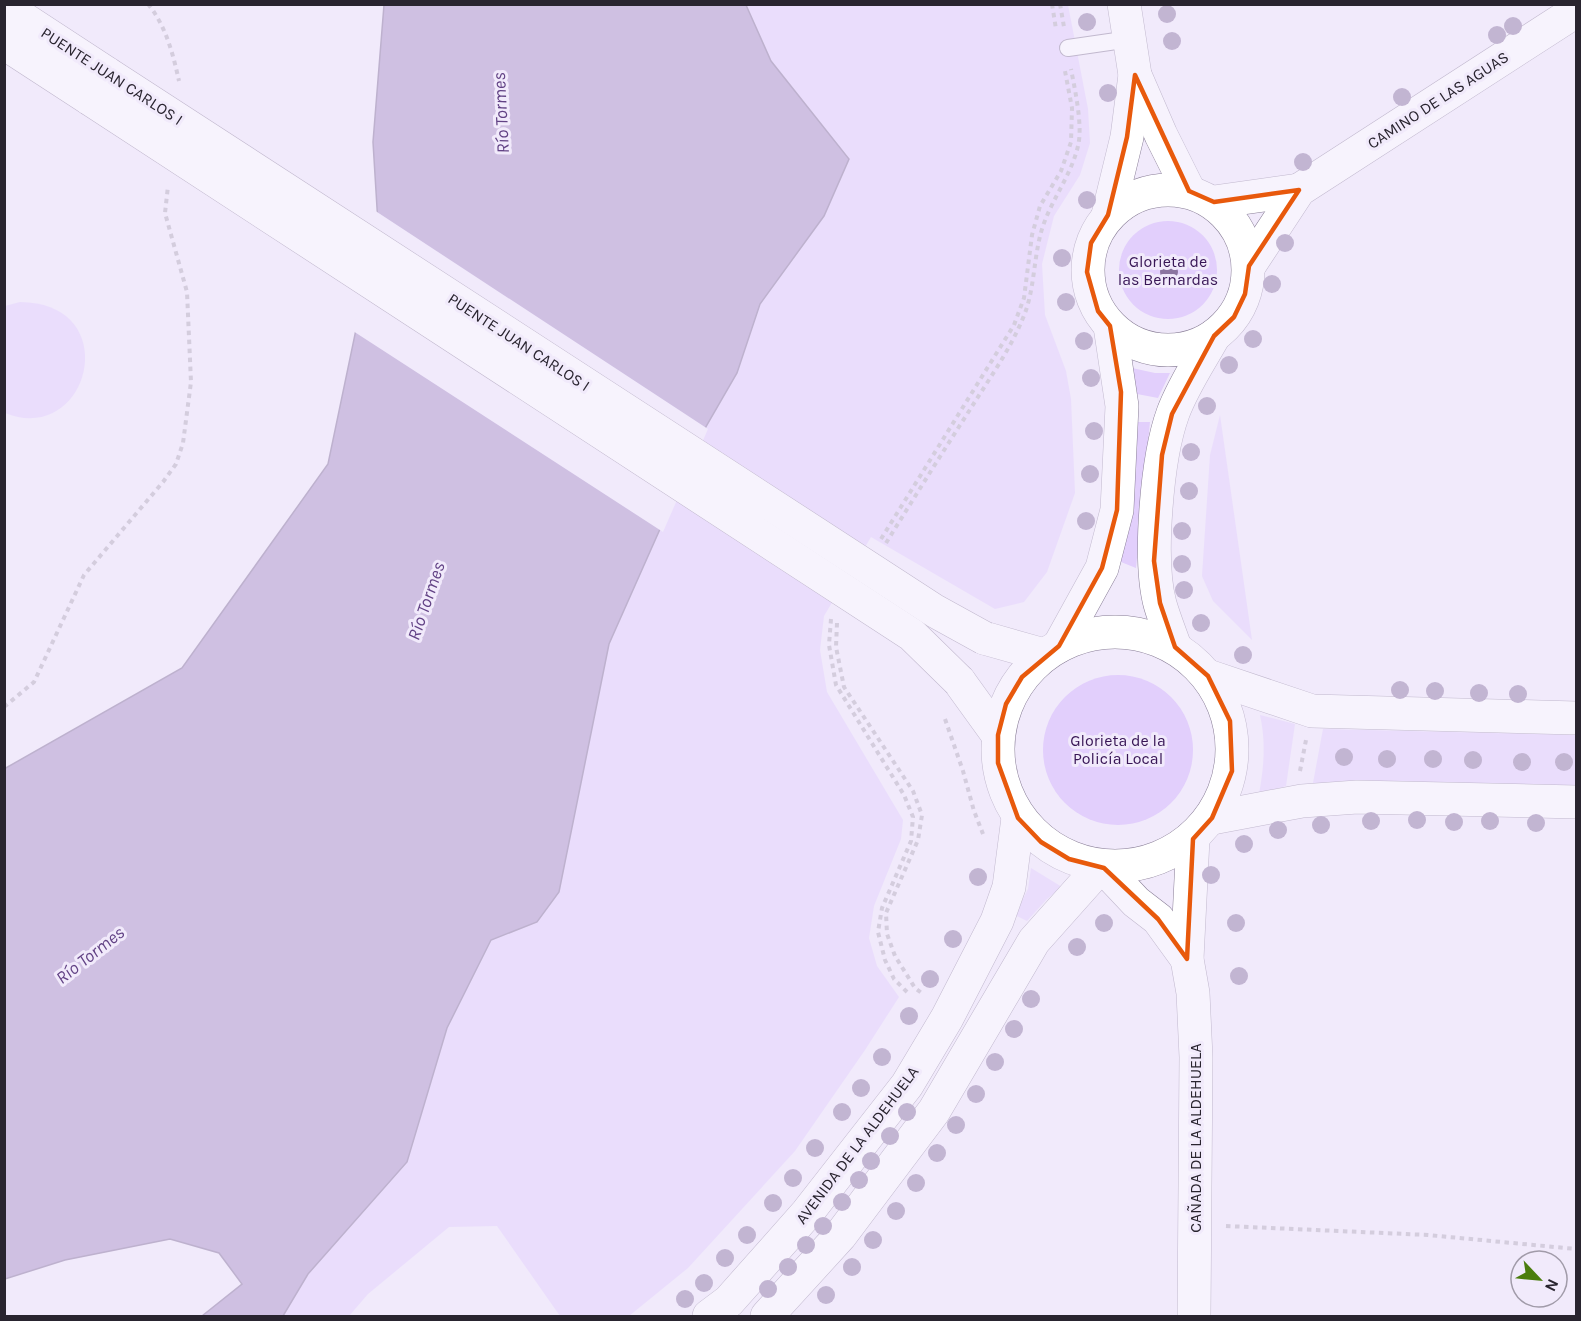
<svg xmlns="http://www.w3.org/2000/svg" width="1581" height="1321" font-family="Karla,sans-serif">
<style>
.green{fill:#e2cffc}
.water{fill:#a68ec4;stroke:#806e97;stroke-width:1.5}
.pier{fill:#f1eafb}
.lines{fill:none;stroke-linecap:round;stroke-linejoin:round}
.service-casing{stroke:#897e97;stroke-width:18}
.minor-casing{stroke:#897e97;stroke-width:34}
.secondary-casing{stroke:#897e97;stroke-width:34}
.primary-casing{stroke:#897e97;stroke-width:34}
.path{stroke:#b1aab9;stroke-width:4;stroke-dasharray:4.5 4.5;stroke-linecap:butt}
.service{stroke:#fff;stroke-width:16}
.minor{stroke:#fff;stroke-width:33}
.secondary{stroke:#fff;stroke-width:33}
.primary{stroke:#fff;stroke-width:33}
.primary-bridge-casing{stroke:#897e97;stroke-width:34;stroke-linecap:butt}
.primary-bridge{stroke:#fff;stroke-width:33}
.tree{fill:#8b75a0}
.marked{fill:none;stroke:#e8590c;stroke-width:4.5;stroke-linejoin:round}
.labels{text-anchor:middle;dominant-baseline:central;stroke-width:6;stroke-linejoin:round;paint-order:stroke}
.street-label{font-size:16px;fill:#29242f;stroke:#f1eafb}
.park-label{font-size:16px;fill:#381656;stroke:#f1eafb}
.water-label{font-size:18px;font-style:italic;fill:#624285;stroke:#f1eafb}
</style>
<rect width="100%" height="100%" fill="#f1eafb"/>
<g class="green">
<path d="M746 5H1068L1088 109 1090 143 1080 175 1054 216 1042 264 1045 315 1066 371 1071 399 1075 493 1047 572 1024 602 995 609 871 537 824 616 820 650 827 692 903 820 901 839 874 906 869 938 877 966 899 997 865 1050 795 1151 688 1268 629 1316H560L497 1226 449 1227 368 1294 349 1316H283L308 1274 407 1162 447 1028 491 940 537 922 559 892 609 644 704 430 737 373 760 304 824 216 849 159 771 61Z"/>
<circle cx="1168" cy="270" r="49"/>
<path d="M20 302C126 303 89 447 5 413V306Z"/>
<path d="M1132 368 1155 373H1170L1158 398 1137 394Z"/>
<path d="M1220 415 1252 640 1213 601 1202 576 1210 455Z"/>
<path d="M1137 422H1150L1136 568 1121 562Z"/>
<circle cx="1118" cy="750" r="75"/>
<path d="M1260 715 1295 724 1286 786 1259 794C1264 767 1266 742 1260 715Z"/>
<path d="M1323 729 1576 735V788L1313 783Z"/>
<path d="M1031 868 1062 887 1047 899 1027 921 1015 915 1028 889Z"/>
</g>
<path class="water" d="M384 5H746L771 61 849 159 824 216 760 304 737 373 704 430 609 644 559 892 537 922 491 940 447 1028 407 1162 308 1274 283 1316H202L242 1284 219 1253 170 1239 65 1260 5 1279 4 769 182 668 328 464 378 224 373 142Z"/>
<path class="pier" d="M374 210 708 429 663 532 353 331 375 224Z"/>
<g class="lines">
<g class="service-casing">
<path id="service" d="M1068 48 1130 39"/>
</g>
<g class="minor-casing">
<g id="minor">
<path d="M1193 839 1187 959 1193 993 1196 1057 1194 1316"/>
<path d="M1104 868 1136 902 1158 919 1187 959"/>
<path d="M709 1316 729 1301 807 1213 907 1085 947 1018 997 921 1009 887 1018 818"/>
<path d="M767 1316 840 1236 934 1111 1034 941 1100 867"/>
</g>
</g>
<g class="secondary-casing">
<g id="secondary">
<path d="M1124 4 1135 75 1161 135 1189 191"/>
<circle cx="1168" cy="270" r="80"/>
<path d="M1214 202 1299 190"/>
<path d="M1108 215 1127 137 1135 75"/>
<path d="M1249 266 1299 190 1576 11"/>
<path d="M1059 646 1102 568 1117 510 1122 406 1110 326"/>
<path d="M1175 647C1170 633 1164 618 1160 604 1148 559 1157 457 1173 413 1183 386 1200 361 1214 336"/>
</g>
</g>
<g class="primary-casing">
<g id="primary">
<path d="M4 6 108 74"/>
<path d="M4 43 90 99"/>
<circle cx="1115" cy="749" r="117"/>
<path d="M984 638 1044 655"/>
<path d="M1208 676 1312 711 1576 718"/>
<path d="M959 681 998 735"/>
<path d="M1212 818 1302 801 1357 797 1576 802"/>
</g>
</g>
<g class="path">
<path d="M148 4C166 26 173 54 179 81"/>
<path d="M1052 4 1056 29"/>
<path d="M1060 4 1064 27"/>
<path d="M881 539 1014 325 1024 298 1032 235 1040 206 1061 171 1071 142 1072 108 1065 71"/>
<path d="M886 543C914 498 942 453 971 408 989 379 1010 350 1023 318 1035 290 1033 259 1042 229 1051 200 1071 176 1078 146 1083 126 1075 90 1071 69"/>
<path d="M831 619 829 645 836 685 904 795 913 817 911 841 882 908 878 932 885 960 894 979 910 995"/>
<path d="M837 623 836 647 844 687 913 791 922 815 918 840 886 913 887 934 895 956 915 988 923 994"/>
<path d="M4 707 34 682 84 575 163 482 176 464 183 443 191 382 187 292 165 213 168 186"/>
<path d="M945 719 963 771 974 811 983 834"/>
<path d="M1300 771 1306 740"/>
<path d="M1226 1226 1428 1235 1576 1249"/>
</g>
<use href="#service" class="service"/>
<use href="#minor" class="minor"/>
<use href="#secondary" class="secondary"/>
<use href="#primary" class="primary"/>
<g class="primary-bridge-casing">
<g id="primary-bridge">
<path d="M108 74 935 611 984 638"/>
<path d="M90 99 912 635 959 681"/>
</g>
</g>
<use href="#primary-bridge" class="primary-bridge"/>
</g>
<g class="tree">
<circle cx="1167" cy="14" r="9"/>
<circle cx="1087" cy="22" r="9"/>
<circle cx="1513" cy="26" r="9"/>
<circle cx="1497" cy="35" r="9"/>
<circle cx="1172" cy="41" r="9"/>
<circle cx="1108" cy="93" r="9"/>
<circle cx="1402" cy="97" r="9"/>
<circle cx="1303" cy="162" r="9"/>
<circle cx="1087" cy="200" r="9"/>
<circle cx="1285" cy="243" r="9"/>
<circle cx="1062" cy="258" r="9"/>
<circle cx="1169" cy="272" r="9"/>
<circle cx="1272" cy="284" r="9"/>
<circle cx="1066" cy="302" r="9"/>
<circle cx="1253" cy="339" r="9"/>
<circle cx="1084" cy="341" r="9"/>
<circle cx="1229" cy="365" r="9"/>
<circle cx="1091" cy="378" r="9"/>
<circle cx="1207" cy="406" r="9"/>
<circle cx="1094" cy="431" r="9"/>
<circle cx="1191" cy="452" r="9"/>
<circle cx="1090" cy="474" r="9"/>
<circle cx="1189" cy="491" r="9"/>
<circle cx="1086" cy="521" r="9"/>
<circle cx="1182" cy="531" r="9"/>
<circle cx="1182" cy="564" r="9"/>
<circle cx="1184" cy="590" r="9"/>
<circle cx="1201" cy="623" r="9"/>
<circle cx="1243" cy="655" r="9"/>
<circle cx="1400" cy="690" r="9"/>
<circle cx="1435" cy="691" r="9"/>
<circle cx="1479" cy="693" r="9"/>
<circle cx="1518" cy="694" r="9"/>
<circle cx="1344" cy="757" r="9"/>
<circle cx="1387" cy="759" r="9"/>
<circle cx="1433" cy="759" r="9"/>
<circle cx="1473" cy="760" r="9"/>
<circle cx="1522" cy="762" r="9"/>
<circle cx="1564" cy="762" r="9"/>
<circle cx="1417" cy="820" r="9"/>
<circle cx="1371" cy="821" r="9"/>
<circle cx="1490" cy="821" r="9"/>
<circle cx="1454" cy="822" r="9"/>
<circle cx="1536" cy="823" r="9"/>
<circle cx="1321" cy="825" r="9"/>
<circle cx="1278" cy="830" r="9"/>
<circle cx="1244" cy="844" r="9"/>
<circle cx="1211" cy="875" r="9"/>
<circle cx="978" cy="877" r="9"/>
<circle cx="1104" cy="923" r="9"/>
<circle cx="1236" cy="923" r="9"/>
<circle cx="953" cy="939" r="9"/>
<circle cx="1077" cy="947" r="9"/>
<circle cx="1239" cy="976" r="9"/>
<circle cx="930" cy="979" r="9"/>
<circle cx="1031" cy="999" r="9"/>
<circle cx="909" cy="1016" r="9"/>
<circle cx="1014" cy="1029" r="9"/>
<circle cx="882" cy="1057" r="9"/>
<circle cx="995" cy="1062" r="9"/>
<circle cx="861" cy="1088" r="9"/>
<circle cx="976" cy="1094" r="9"/>
<circle cx="842" cy="1112" r="9"/>
<circle cx="907" cy="1112" r="9"/>
<circle cx="956" cy="1125" r="9"/>
<circle cx="890" cy="1136" r="9"/>
<circle cx="815" cy="1148" r="9"/>
<circle cx="937" cy="1153" r="9"/>
<circle cx="871" cy="1161" r="9"/>
<circle cx="793" cy="1178" r="9"/>
<circle cx="859" cy="1180" r="9"/>
<circle cx="916" cy="1183" r="9"/>
<circle cx="842" cy="1202" r="9"/>
<circle cx="773" cy="1203" r="9"/>
<circle cx="896" cy="1211" r="9"/>
<circle cx="823" cy="1226" r="9"/>
<circle cx="747" cy="1235" r="9"/>
<circle cx="873" cy="1240" r="9"/>
<circle cx="806" cy="1245" r="9"/>
<circle cx="725" cy="1258" r="9"/>
<circle cx="788" cy="1267" r="9"/>
<circle cx="852" cy="1267" r="9"/>
<circle cx="704" cy="1283" r="9"/>
<circle cx="768" cy="1289" r="9"/>
<circle cx="826" cy="1295" r="9"/>
<circle cx="685" cy="1299" r="9"/>
</g>
<path d="M0 0H1581V1321H0ZM1135 75 1189 191 1214 202 1299 190 1249 266 1245 294 1234 317 1214 336 1172 414 1162 455 1154 561 1160 603 1175 647 1208 676 1230 721 1232 771 1212 818 1193 839 1187 959 1158 919 1104 868 1069 859 1041 842 1018 818 998 763V735L1006 704 1022 677 1059 646 1102 568 1117 510 1121 392 1110 326 1098 311 1087 272 1091 243 1108 215 1127 137Z" fill="#f1eafb" fill-opacity=".55" fill-rule="evenodd"/>
<path class="marked" d="M1135 75 1189 191 1214 202 1299 190 1249 266 1245 294 1234 317 1214 336 1172 414 1162 455 1154 561 1160 603 1175 647 1208 676 1230 721 1232 771 1212 818 1193 839 1187 959 1158 919 1104 868 1069 859 1041 842 1018 818 998 763V735L1006 704 1022 677 1059 646 1102 568 1117 510 1121 392 1110 326 1098 311 1087 272 1091 243 1108 215 1127 137Z"/>
<g class="labels">
<g class="street-label">
<text transform="translate(112 76) rotate(33)">PUENTE JUAN CARLOS I</text>
<text transform="translate(1438 100) rotate(-33)">CAMINO DE LAS AGUAS</text>
<text transform="translate(519 342) rotate(33)">PUENTE JUAN CARLOS I</text>
<text transform="translate(1195 1138) rotate(-90)">CAÑADA DE LA ALDEHUELA</text>
<text transform="translate(857 1145) rotate(-53)">AVENIDA DE LA ALDEHUELA</text>
</g>
<g class="park-label">
<text x="1168" y="261">Glorieta de<tspan x="1168" dy="18">las Bernardas</tspan></text>
<text x="1118" y="740">Glorieta de la<tspan x="1118" dy="18">Policía Local</tspan></text>
</g>
<g class="water-label">
<text transform="translate(501 113) rotate(-93)">Río Tormes</text>
<text transform="translate(426 601) rotate(-71)">Río Tormes</text>
<text transform="translate(90 955) rotate(-38)">Río Tormes</text>
</g>
</g>
<rect width="1581" height="1321" fill="none" stroke="#29242f" stroke-width="12"/>
<g transform="translate(1539 1279) rotate(116)"><circle r="28" fill="#f1eafb" stroke="#a19ba9" stroke-width="1.5"/>
<path d="M0-4.5L10 22L0 15L-10 22Z" fill="#4b7d0d"/>
<text y="-9" font-size="16" font-weight="bold" text-anchor="middle" fill="#29242f">N</text>
</g>
</svg>
